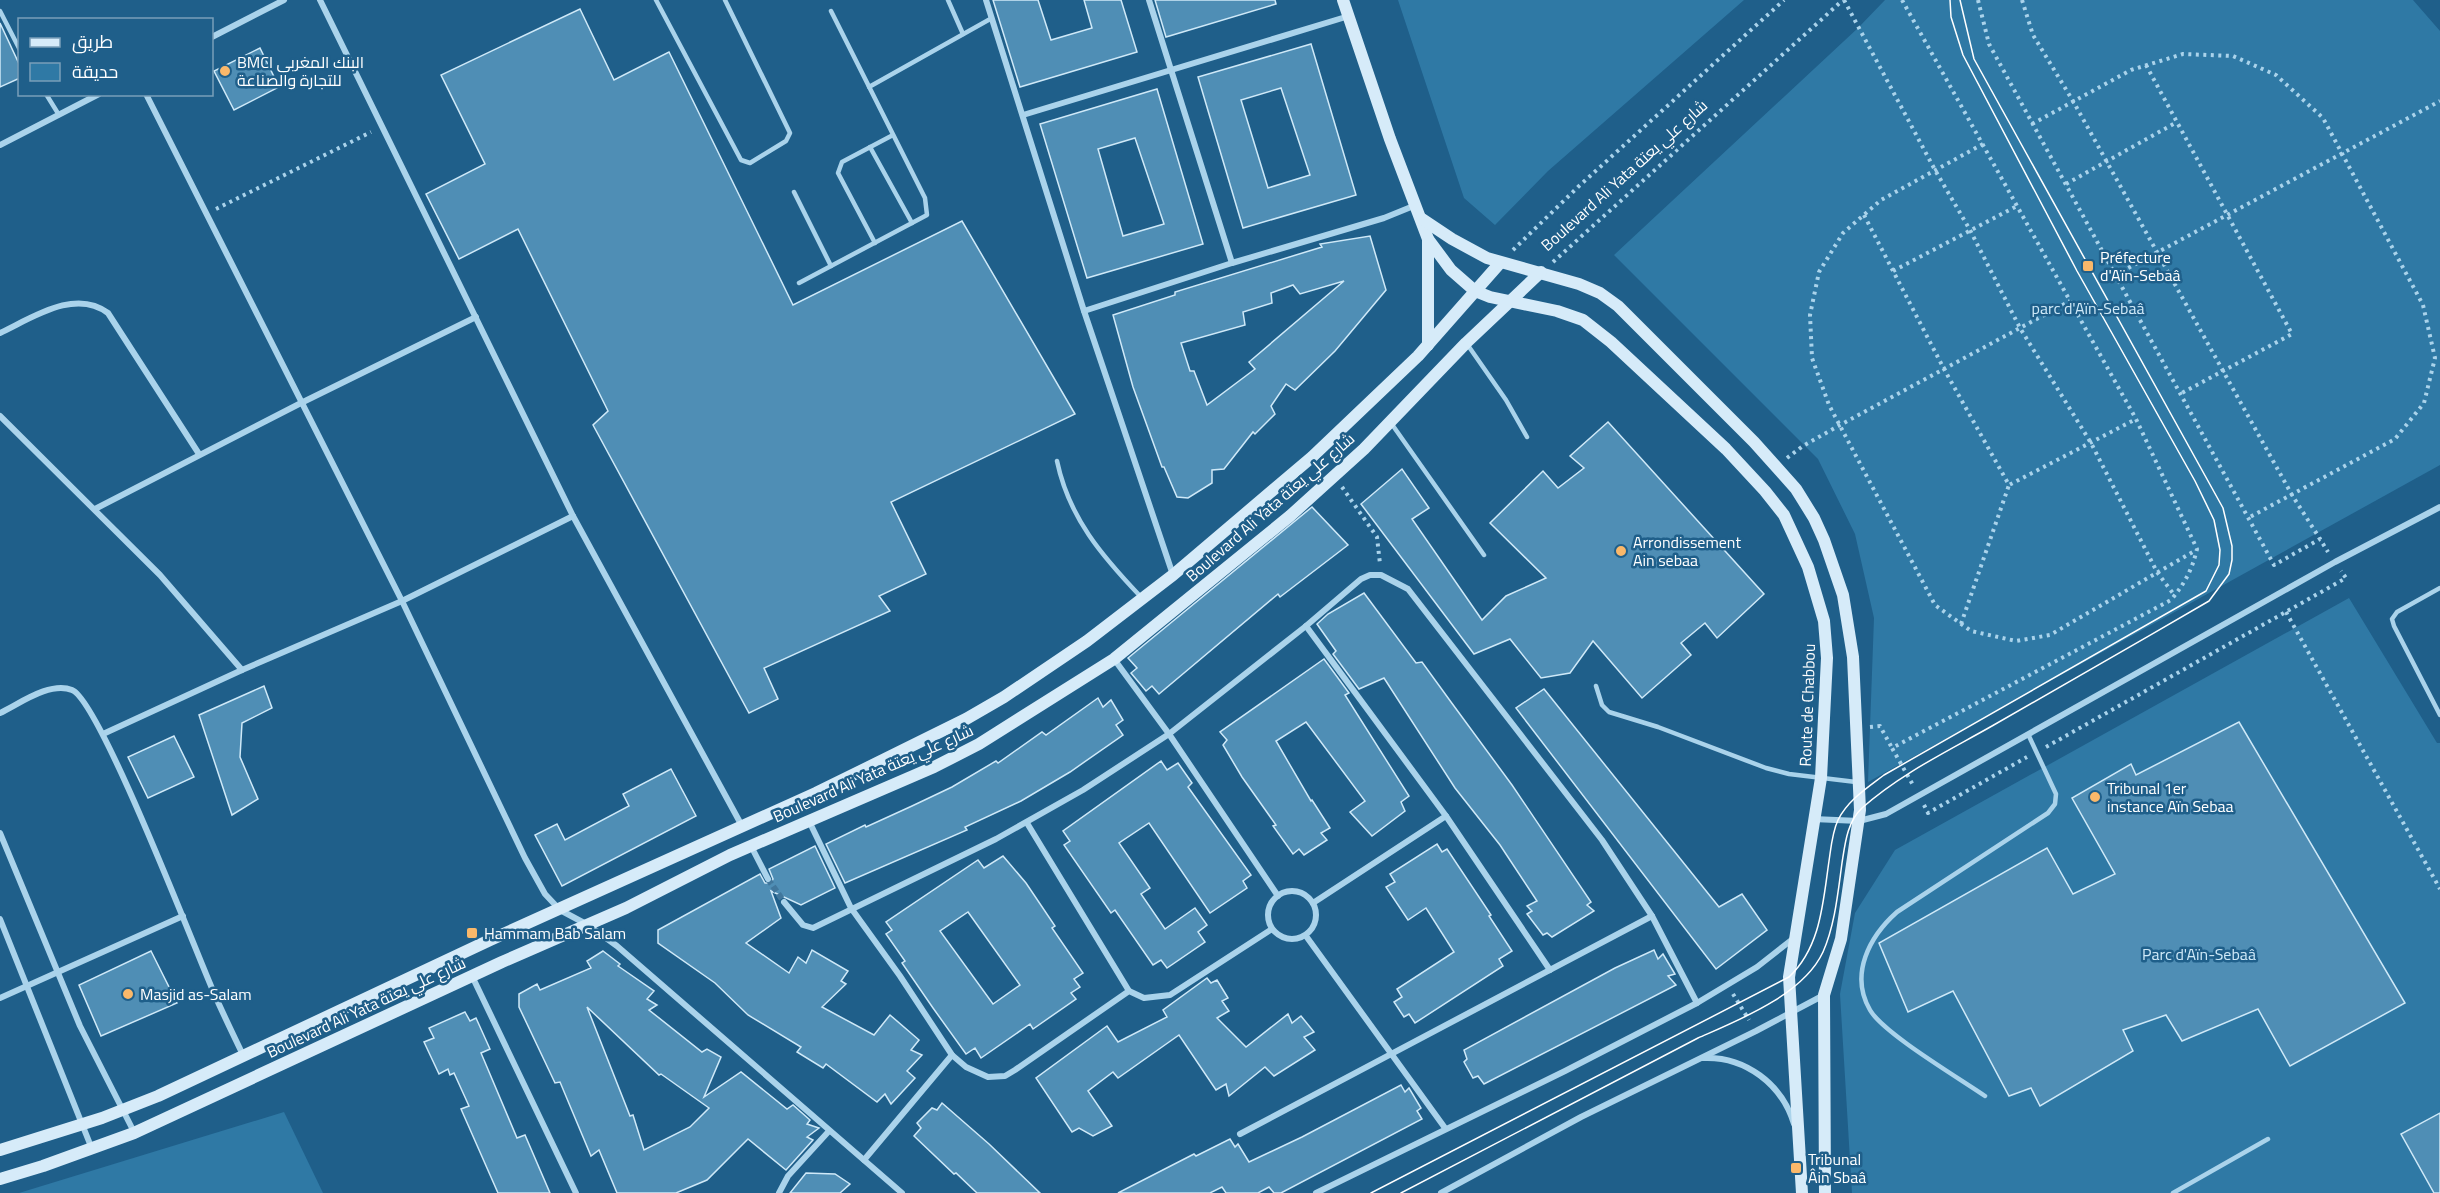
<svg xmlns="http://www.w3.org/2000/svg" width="2440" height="1193" font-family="'Titillium Web',Cairo,sans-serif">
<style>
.green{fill:#2f79a5}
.building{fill:#4f8eb5;stroke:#cfe9f8;stroke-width:1.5;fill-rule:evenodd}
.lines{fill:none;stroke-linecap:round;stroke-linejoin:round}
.street-tunnel{stroke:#41779c;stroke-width:6;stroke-dasharray:6 3;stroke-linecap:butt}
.path{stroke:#aad3eb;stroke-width:4;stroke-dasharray:3 4.5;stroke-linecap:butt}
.lane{stroke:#aad3eb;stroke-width:4.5}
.street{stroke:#aad3eb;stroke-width:6}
.secondary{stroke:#d6ebf9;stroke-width:12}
.tram{stroke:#fff;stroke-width:1.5}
.poi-dot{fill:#fab86a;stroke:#1f5f8a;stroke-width:2}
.labels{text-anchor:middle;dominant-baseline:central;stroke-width:5;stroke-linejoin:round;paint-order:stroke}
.poi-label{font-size:16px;fill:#fff;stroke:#1f5f8a;text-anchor:start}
.street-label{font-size:16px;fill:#fff;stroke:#1f5f8a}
.park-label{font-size:16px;fill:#cfe9f8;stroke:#1f5f8a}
</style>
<rect width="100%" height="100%" fill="#1f5f8a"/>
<g class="green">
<path d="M1398 0H1744L1548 171 1495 225 1464 198Z"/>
<path d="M1885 0H2413L2440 31V465L1868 782 1874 618 1855 534 1818 459 1614 255 1858 28Z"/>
<path d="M2349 598 2437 743H2440V1193H1852L1840 994 1855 913 1895 850Z"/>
<path d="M284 1112 323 1193H19Z"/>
</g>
<g class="building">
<path d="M993 0H1038L1051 40 1092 28 1084 0H1121L1137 52 1020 87Z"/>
<path d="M1155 0H1275L1276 4 1166 37Z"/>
<path d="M580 9 614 80 669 52 793 305 962 221 1075 414 891 502 926 574 879 596 890 611 764 668 778 699 749 713 593 425 608 411 518 229 459 259 426 194 485 164 441 75Z"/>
<path d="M0 23 20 66V78L0 87Z"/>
<path d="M1311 44 1356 195 1243 228 1198 77ZM1281 88 1310 175 1268 188 1241 100Z"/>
<path d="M260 48 279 87 234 110 214 71Z"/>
<path d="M1157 89 1203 244 1087 278 1040 124ZM1135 138 1164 224 1123 236 1098 149Z"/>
<path d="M1370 236 1386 290 1335 351 1295 390 1286 384 1271 406 1275 414 1255 434 1253 432 1224 469 1212 470V483L1188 498 1177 497 1164 467H1162L1133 387 1113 315 1175 295V292L1322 247 1320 244ZM1344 281 1249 362 1255 369 1207 405 1194 371H1190L1181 343 1245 325 1243 312 1272 303 1271 293 1293 285 1300 294Z"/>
<path d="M1608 422 1764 594 1717 638 1705 623 1681 643 1691 655 1642 698 1593 641 1570 673 1541 678 1510 639 1474 654 1361 504 1402 469 1429 508 1412 519 1482 620 1506 596 1546 578 1490 523 1543 471 1558 488 1584 468 1570 456Z"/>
<path d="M1312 507 1348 545 1280 597 1278 594 1159 694 1152 686 1146 691 1131 673 1137 668 1128 658Z"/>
<path d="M1364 593 1416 663 1422 662 1451 702 1512 785 1591 902 1587 905 1594 911 1552 937 1547 933 1543 935 1527 914 1532 911 1527 906 1537 901 1500 845 1455 788 1384 678 1359 689 1333 654 1336 651 1317 624 1328 614Z"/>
<path d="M1324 659 1349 693 1345 695 1409 796 1401 802 1405 811 1372 836 1350 812 1365 801 1306 722 1276 741 1311 801 1312 800 1330 828 1321 833 1327 840 1304 855 1299 849 1293 854 1273 826 1276 825 1242 777 1223 745 1227 740 1220 732Z"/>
<path d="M264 686 272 708 242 723 240 757 258 799 232 815 199 715Z"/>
<path d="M1544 689 1719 907 1742 894 1767 930 1716 969 1516 708Z"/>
<path d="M1098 698 1103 707 1111 700 1123 720 1116 725 1123 735 1070 772 1021 801 965 827 967 830 845 883 826 844 865 825 866 827 912 806 952 787 996 761 998 763 1042 732 1046 735Z"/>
<path d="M2239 722 2405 1003 2290 1066 2258 1009 2182 1041 2166 1015 2123 1030 2133 1051 2040 1106 2031 1088 2009 1096 1953 991 1908 1012 1879 943 2047 848 2073 894 2115 874 2072 798 2131 764 2136 775Z"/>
<path d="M174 736 194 777 148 798 128 757Z"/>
<path d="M1161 761 1167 770 1178 763 1192 783 1188 787 1251 875 1243 881 1247 888 1210 913 1149 823 1119 843 1150 888 1141 894 1165 929 1195 908 1207 925 1198 932 1205 942 1167 968 1161 960 1153 965 1115 910 1111 913 1064 845 1070 841 1063 831Z"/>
<path d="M671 769 696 816 562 886 535 835 557 824 565 840 629 806 623 794Z"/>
<path d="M1437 844 1442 852 1447 849 1491 915 1489 916 1512 951 1499 959 1503 966 1415 1023 1409 1014 1404 1017 1394 1002 1402 997 1397 989 1454 952 1426 908 1408 920 1386 887 1395 882 1390 874Z"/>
<path d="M815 846 835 888 801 905 771 891 781 918 746 943 789 973 798 957 806 963 812 950 848 971 841 981 846 984 822 1007 874 1035 890 1015 919 1040 911 1050 922 1055 907 1071 915 1078 891 1104 885 1094 877 1102 826 1064 823 1068 797 1052 801 1047 748 1015 715 983 658 943V930L760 874 765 883H771L773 879 769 869Z"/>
<path d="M1003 856 1026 883 1055 926 1052 928 1083 973 1074 979 1080 987 1071 993 1076 999 1033 1029 1030 1024 981 1058 975 1048 966 1054 933 1008 902 963 905 961 886 934 892 930 886 922 978 860 984 868ZM968 912 1020 985 993 1004 940 931Z"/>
<path d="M1654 950 1658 959 1663 954 1675 974 1668 976 1676 985 1484 1084 1478 1076 1473 1078 1464 1062 1467 1059 1464 1050 1615 968Z"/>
<path d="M151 951 177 1003 101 1036 79 985Z"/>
<path d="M603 951 620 964 618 966 654 991 647 999 657 1005 649 1010 702 1052 707 1049 721 1057 704 1097 741 1072 787 1109 793 1105 810 1120 807 1124 819 1128 807 1137 813 1140 786 1170 748 1139 707 1180 676 1193H617L599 1150 591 1156 560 1082 555 1083 519 1007V994L537 984 540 990 591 968 587 961ZM587 1007 659 1075 661 1074 709 1108 690 1127 644 1150 633 1115 630 1116Z"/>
<path d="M1207 978 1211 983 1217 980 1228 998 1222 1001 1229 1011 1217 1018 1246 1047 1288 1014 1292 1023 1301 1016 1314 1032 1304 1037 1315 1050 1274 1076 1265 1067 1229 1096 1226 1084 1216 1090 1179 1035 1118 1078 1113 1072 1088 1091 1112 1126 1093 1136 1079 1128 1072 1132 1036 1078 1107 1026 1118 1042 1167 1017 1163 1010Z"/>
<path d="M465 1012 470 1021 476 1018 490 1049 481 1053 484 1060 517 1138 525 1135 550 1193H498L461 1109 469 1106 454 1073 450 1075 448 1069 439 1074 424 1042 434 1038 429 1028Z"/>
<path d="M1401 1085 1405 1092 1409 1088 1421 1108 1417 1111 1422 1119 1281 1193H1274L1269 1187 1258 1193H1226L1222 1187 1210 1193H1118L1194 1154 1196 1156 1230 1139 1235 1147 1238 1144 1249 1162 1302 1137Z"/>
<path d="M942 1103 989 1144 1040 1193H977L956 1173 954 1174 914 1136 921 1128 917 1123 932 1108 937 1110Z"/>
<path d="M2440 1113V1193H2434L2401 1134Z"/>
<path d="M806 1173 835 1174 850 1184 840 1193H790Z"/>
</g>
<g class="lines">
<path class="street-tunnel" d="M768 879 784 902"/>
<g class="path">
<path d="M1844 0 1935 170 1970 230 2020 328 2091 443 2157 572 2175 596"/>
<path d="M1902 0 2136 419 2197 549C2192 570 2185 583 2171 600L1892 748 1913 785"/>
<path d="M1978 0 1989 44 2274 565 2320 539 2328 552"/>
<path d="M2022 0 2033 35 2073 101 2292 495 2320 539"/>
<path d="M2146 65 2292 334 2180 394"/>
<path d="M2032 124 2131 70 2183 54 2233 56 2276 75 2323 118 2423 305 2435 358 2424 403 2395 439 2248 518"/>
<path d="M1983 144 1881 200 1843 233 1819 272 1810 315 1812 358 1829 405 1935 605 1971 631 2016 641 2050 635 2196 550"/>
<path d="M2066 184 2177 122"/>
<path d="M216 209 371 132"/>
<path d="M1864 215 1944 369 2009 485 2136 419"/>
<path d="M1513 250 1578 187 1784 0"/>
<path d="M1553 262 1843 0"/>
<path d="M1893 271 2017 206"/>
<path d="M2115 275 2440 101"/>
<path d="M1787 458 1803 446 1840 425 2070 301"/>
<path d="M1342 487 1377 537 1380 564"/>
<path d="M2286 612 2440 889"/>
<path d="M1961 624 2009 485"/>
<path d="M1870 727 1880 726 1892 748"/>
<path d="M2046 747 2346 578 2341 571"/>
<path d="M1924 805 1928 813 2027 757"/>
<path d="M1733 994 1749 1020"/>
</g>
<g class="lane">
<path d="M656 0 741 160 750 163 786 141 790 133 725 0"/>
<path d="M948 0 963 34"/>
<path d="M0 11 20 50"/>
<path d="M869 87 992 18"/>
<path d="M46 94 59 115"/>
<path d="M870 147 912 223"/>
<path d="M794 192 831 266"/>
<path d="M875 243 838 173 842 162 893 135"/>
<path d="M799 283 927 215 925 198 831 11"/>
<path d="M1467 344 1506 400 1527 437"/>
<path d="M1391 423 1484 555"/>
<path d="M1057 461C1069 518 1102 556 1141 597"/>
<path d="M2440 588 2397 612 2392 619 2394 626 2440 715"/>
<path d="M1596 686 1602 705 1609 712 1658 727 1766 768 1789 774 1856 782"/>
<path d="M1985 1096C1959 1078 1883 1033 1870 1010 1849 974 1870 936 1897 912L2048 813 2055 804 2056 794 2028 734"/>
<path d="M2173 1193 2268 1139"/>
</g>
<g class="street">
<path d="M320 0 573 516 742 826"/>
<path d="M986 0 1084 311 1173 575"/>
<path d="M1149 0 1232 263"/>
<path d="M212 37 284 0"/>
<path d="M146 94 402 601 525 858 545 894 560 910 588 925 617 946 902 1193"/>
<path d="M1023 115 1349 16"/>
<path d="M0 145 99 94"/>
<path d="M1084 311 1232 263 1384 218 1416 205"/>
<path d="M0 333C32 318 75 288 108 313L199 454"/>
<path d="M0 416 160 575 242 670"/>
<path d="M95 509 301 403 476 317"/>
<path d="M1306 626 1446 816 1550 970"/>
<path d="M1114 659 1169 734 1278 896"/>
<path d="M0 713C19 704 50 681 72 690 100 701 195 950 214 993 223 1014 233 1034 243 1055"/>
<path d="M103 734 242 670 402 601 573 516"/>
<path d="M1813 819 1859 821 1886 814 2335 562 2440 507"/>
<path d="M809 821 851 908 900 976 952 1055 966 1067 988 1077 1005 1076 1015 1070 1129 991 1144 998 1170 995 1272 929"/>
<path d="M1027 823 1129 991"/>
<path d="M0 833 80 1026 134 1132"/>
<path d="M751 846 768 879"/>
<circle cx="1292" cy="915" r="24"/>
<path d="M784 902 803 925 813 928 996 839 1083 790 1169 734 1306 626 1361 579 1370 575H1381L1408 589 1602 840 1652 916 1697 1003"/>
<path d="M1313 903 1446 816"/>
<path d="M0 919 92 1149"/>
<path d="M1306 936 1445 1128"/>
<path d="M472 976 576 1193"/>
<path d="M0 998 183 916"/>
<path d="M1703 1058C1745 1056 1782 1084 1794 1124"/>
<path d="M1240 1134 1652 916"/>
<path d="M864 1160 952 1055"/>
<path d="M779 1193 788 1176 829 1131"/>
<path d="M1316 1193 1565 1071 1697 1003 1757 967 1794 938"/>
<path d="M1441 1193 1581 1117 1756 1031 1824 995"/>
</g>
<g class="secondary">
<path d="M1343 0 1390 139 1428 239 1451 270 1475 291 1490 297 1557 311 1583 320 1611 342 1726 449 1765 491 1784 515 1808 567 1824 621 1827 658 1821 778 1789 977 1802 1193"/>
<path d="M1422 219 1452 239 1487 258 1579 284 1600 293 1618 306 1754 442 1796 489 1814 518 1824 540 1843 595 1853 657 1860 810 1841 939 1824 995 1825 1193"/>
<path d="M1428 239V345"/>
<path d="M0 1150 102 1118 158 1096 490 940 816 793 966 719 1004 697 1087 641 1173 575 1312 457 1418 356 1500 263"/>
<path d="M0 1179 43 1166 134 1133 502 962 626 908 730 855 934 767 979 744 1114 659 1290 516 1364 449 1466 343 1541 272"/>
</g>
<g class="tram">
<path d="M1371 1193 1789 977C1821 947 1823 902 1829 861 1831 848 1832 833 1838 820 1848 800 1867 788 1884 775L2206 591 2219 565 2220 550 2214 520 2195 481 2077 271 1963 55 1951 17 1950 0"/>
<path d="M1401 1193 1698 1038C1739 1020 1803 995 1823 952 1835 925 1838 892 1842 863 1845 844 1847 822 1862 808 1900 774 1948 751 1992 726 2065 684 2137 643 2209 601L2229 574 2232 560V546L2223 508 1974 59 1960 0"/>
</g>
</g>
<g class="poi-dot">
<circle cx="225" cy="71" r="6"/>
<rect x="2082" y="260" width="12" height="12" rx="3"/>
<circle cx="1621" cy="551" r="6"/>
<circle cx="2095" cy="797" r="6"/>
<rect x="466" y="927" width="12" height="12" rx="3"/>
<circle cx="128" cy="994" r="6"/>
<rect x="1790" y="1162" width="12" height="12" rx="3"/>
</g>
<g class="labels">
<g class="poi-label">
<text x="237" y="62">BMCI البنك المغربي<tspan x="237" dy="18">للتجارة والصناعة</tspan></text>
<text x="2100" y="257">Préfecture<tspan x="2100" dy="18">d'Aïn-Sebaâ</tspan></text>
<text x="1633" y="542">Arrondissement<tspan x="1633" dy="18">Ain sebaa</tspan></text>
<text x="2107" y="788">Tribunal 1er<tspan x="2107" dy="18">instance Aïn Sebaa</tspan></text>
<text x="484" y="933">Hammam Bab Salam</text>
<text x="140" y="994">Masjid as-Salam</text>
<text x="1808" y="1159">Tribunal<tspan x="1808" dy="18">Âin Sbaâ</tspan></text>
</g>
<g class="street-label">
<text transform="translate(1624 175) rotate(-42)">Boulevard Ali Yata شارع علي يعتة</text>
<text transform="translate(1270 507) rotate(-41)">Boulevard Ali Yata شارع علي يعتة</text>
<text transform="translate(1807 705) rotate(-88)">Route de Chabbou</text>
<text transform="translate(873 773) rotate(-24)">Boulevard Ali Yata شارع علي يعتة</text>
<text transform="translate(366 1007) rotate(-25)">Boulevard Ali Yata شارع علي يعتة</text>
</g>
<g class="park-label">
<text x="2088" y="308">parc d'Aïn-Sebaâ</text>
<text x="2199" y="954">Parc d'Aïn-Sebaâ</text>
</g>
</g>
<rect x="18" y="18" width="195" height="78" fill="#1f5f8a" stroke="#799fb9" stroke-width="1.5"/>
<rect x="30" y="38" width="30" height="9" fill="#d6ebf9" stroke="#799fb9" stroke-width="1.5"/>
<text x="72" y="48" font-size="18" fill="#ffffff">طريق</text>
<rect x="30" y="63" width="30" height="18" fill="#2f79a5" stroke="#799fb9" stroke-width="1.5"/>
<text x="72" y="78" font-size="18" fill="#ffffff">حديقة</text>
</svg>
